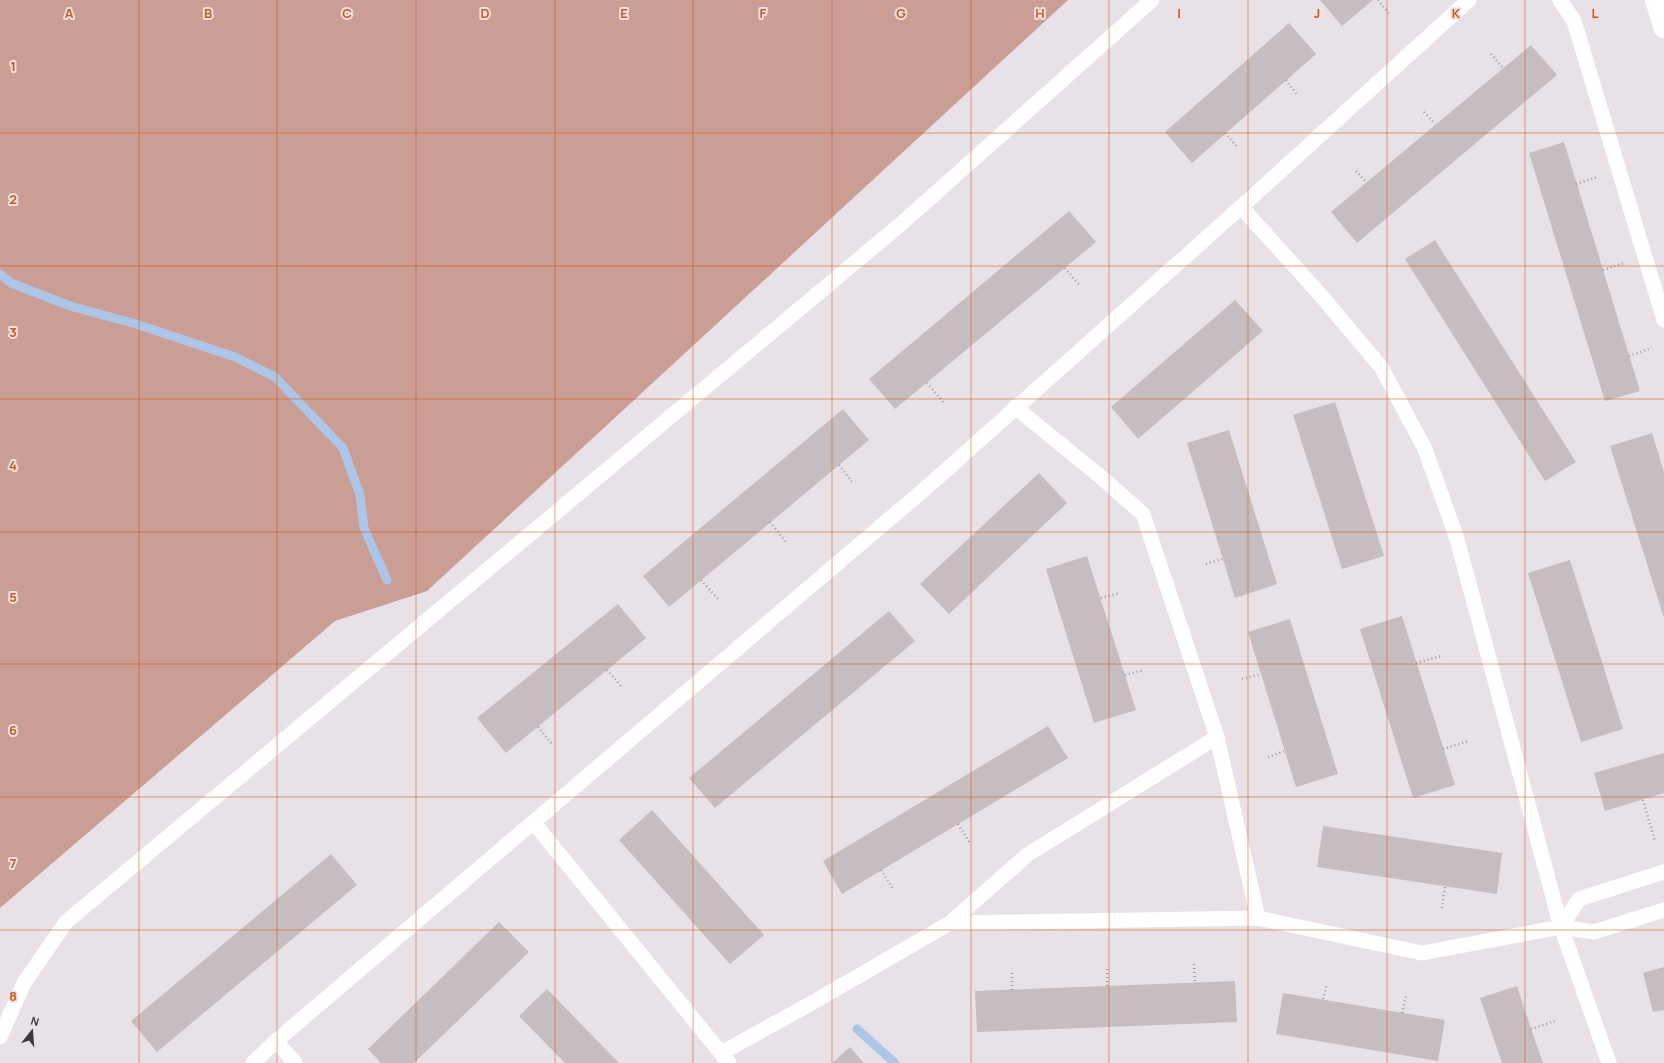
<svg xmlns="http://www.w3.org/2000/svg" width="1664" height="1063" font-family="Manrope,sans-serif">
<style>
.forest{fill:#ca9e95}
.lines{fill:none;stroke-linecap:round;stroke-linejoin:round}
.stream{stroke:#adc5e7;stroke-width:9}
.building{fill:#c5bdbf}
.path{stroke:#9f9b9f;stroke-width:2.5;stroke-dasharray:1 3;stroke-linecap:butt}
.service{stroke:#fff;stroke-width:15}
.tertiary{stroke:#fff;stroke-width:22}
.grid{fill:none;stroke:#d75611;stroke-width:1;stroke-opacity:0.55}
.grid-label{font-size:13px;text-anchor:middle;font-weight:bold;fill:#d75611;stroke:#e8e2e8;stroke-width:4;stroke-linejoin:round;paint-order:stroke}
</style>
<rect width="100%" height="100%" fill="#e8e2e8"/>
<path class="forest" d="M0 0H1068L427 591 335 621 0 908Z"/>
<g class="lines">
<g class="stream">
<path d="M0 274 11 283 70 306 136 324 235 357 275 377 343 448 360 495 364 528 387 580"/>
<path d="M857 1029 895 1063"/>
</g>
</g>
<g class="building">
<path d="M1320 0H1373L1342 26Z"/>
<path d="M1289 23 1316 54 1192 163 1165 132Z"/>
<path d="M1531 45 1557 75 1357 243 1331 212Z"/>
<path d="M1564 142 1640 391 1605 401 1529 153Z"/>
<path d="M1069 211 1096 242 895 409 869 379Z"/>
<path d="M1435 240 1576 462 1545 481 1405 259Z"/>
<path d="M1235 300 1263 331 1138 439 1111 407Z"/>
<path d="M1335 402 1384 556 1342 569 1293 415Z"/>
<path d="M843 409 869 440 669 607 643 576Z"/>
<path d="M1229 430 1277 584 1235 598 1187 443Z"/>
<path d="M1652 433 1664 472V618L1610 446Z"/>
<path d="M1039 473 1067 503 949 614 920 584Z"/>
<path d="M1087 556 1136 710 1094 723 1046 569Z"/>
<path d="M1570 560 1623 729 1581 742 1528 573Z"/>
<path d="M618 604 646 638 506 753 477 718Z"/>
<path d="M889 611 915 641 715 808 689 778Z"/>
<path d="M1402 616 1455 785 1413 798 1360 629Z"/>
<path d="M1290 619 1338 774 1296 787 1248 632Z"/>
<path d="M1048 726 1068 758 842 894 823 861Z"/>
<path d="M1664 753V793L1605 811 1594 773Z"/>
<path d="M652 810 764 935 730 964 619 840Z"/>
<path d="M1323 826 1502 853 1497 894 1317 867Z"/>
<path d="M331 854 357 885 157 1052 131 1021Z"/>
<path d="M499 922 529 952 414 1063H381L368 1049Z"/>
<path d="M1664 967V1010L1653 1012 1643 973Z"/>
<path d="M1235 981 1237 1022 977 1032 975 991Z"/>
<path d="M1517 986 1531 1029 1543 1063H1502L1480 998Z"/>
<path d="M547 989 619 1063H565L519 1016Z"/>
<path d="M1283 993 1445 1020 1438 1061 1276 1034Z"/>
<path d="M850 1047 864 1063H832Z"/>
</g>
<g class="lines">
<g class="path">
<path d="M1378 0 1390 15"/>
<path d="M1491 54 1503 68"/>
<path d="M1286 80 1298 96"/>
<path d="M1424 112 1435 124"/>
<path d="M1225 133 1238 148"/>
<path d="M1356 171 1366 182"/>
<path d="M1576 184 1598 177"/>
<path d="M1065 268 1080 286"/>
<path d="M1603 270 1624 263"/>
<path d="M1629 356 1652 348"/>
<path d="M927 383 945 404"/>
<path d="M839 465 853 483"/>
<path d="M770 522 786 542"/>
<path d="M1206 564 1222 559"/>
<path d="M701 580 719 600"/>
<path d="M1101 598 1120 593"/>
<path d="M1416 663 1441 656"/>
<path d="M607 670 621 686"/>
<path d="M1125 675 1144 670"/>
<path d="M1242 679 1261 674"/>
<path d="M538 727 553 745"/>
<path d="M1443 749 1468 741"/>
<path d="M1268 757 1285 751"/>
<path d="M1643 800 1655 841"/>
<path d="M958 824 970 843"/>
<path d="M881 870 894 890"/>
<path d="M1442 908 1445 886"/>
<path d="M1194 964 1195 983"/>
<path d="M1107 986V968"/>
<path d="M1012 990V971"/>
<path d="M1323 999 1327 984"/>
<path d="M1402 1013 1406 996"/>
<path d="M1531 1029 1555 1021"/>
</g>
<g class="service">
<path d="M1560 0 1574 21 1664 320"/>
<path d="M1241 207 1318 292 1381 367 1425 449 1457 539 1561 927 1609 1063"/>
<path d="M1015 407 1101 477 1143 514 1217 737 1258 918"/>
<path d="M534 823 729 1063"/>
<path d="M950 923 1027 855 1217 737"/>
<path d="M1561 927 1579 899 1664 872"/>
<path d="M0 1037 24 983 66 922 901 224 1152 0"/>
<path d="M276 1041 295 1063"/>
<path d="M721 1053 810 1004 950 923 1258 918 1422 953 1561 927 1594 932 1664 910"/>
<path d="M253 1063 276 1041 926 488 1241 207 1469 0"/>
</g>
<path class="tertiary" d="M1656 0 1664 27"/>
</g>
<path class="grid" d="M139 0V1063M277 0V1063M416 0V1063M555 0V1063M693 0V1063M832 0V1063M971 0V1063M1109 0V1063M1248 0V1063M1387 0V1063M1525 0V1063M0 133H1664M0 266H1664M0 399H1664M0 532H1664M0 664H1664M0 797H1664M0 930H1664"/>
<g class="grid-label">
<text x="69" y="18">A</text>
<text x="208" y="18">B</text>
<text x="347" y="18">C</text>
<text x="485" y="18">D</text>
<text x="624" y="18">E</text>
<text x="763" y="18">F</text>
<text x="901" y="18">G</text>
<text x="1040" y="18">H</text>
<text x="1179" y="18">I</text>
<text x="1317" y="18">J</text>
<text x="1456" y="18">K</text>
<text x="1595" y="18">L</text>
<text x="13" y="71">1</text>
<text x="13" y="204">2</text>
<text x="13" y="337">3</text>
<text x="13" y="470">4</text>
<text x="13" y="602">5</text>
<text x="13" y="735">6</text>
<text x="13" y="868">7</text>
<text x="13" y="1001">8</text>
</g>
<g transform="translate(32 1031) rotate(17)" stroke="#e8e2e8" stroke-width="3" paint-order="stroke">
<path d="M0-3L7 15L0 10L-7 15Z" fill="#3b393b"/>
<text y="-6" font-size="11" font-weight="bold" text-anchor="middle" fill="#3b393b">N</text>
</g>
</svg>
